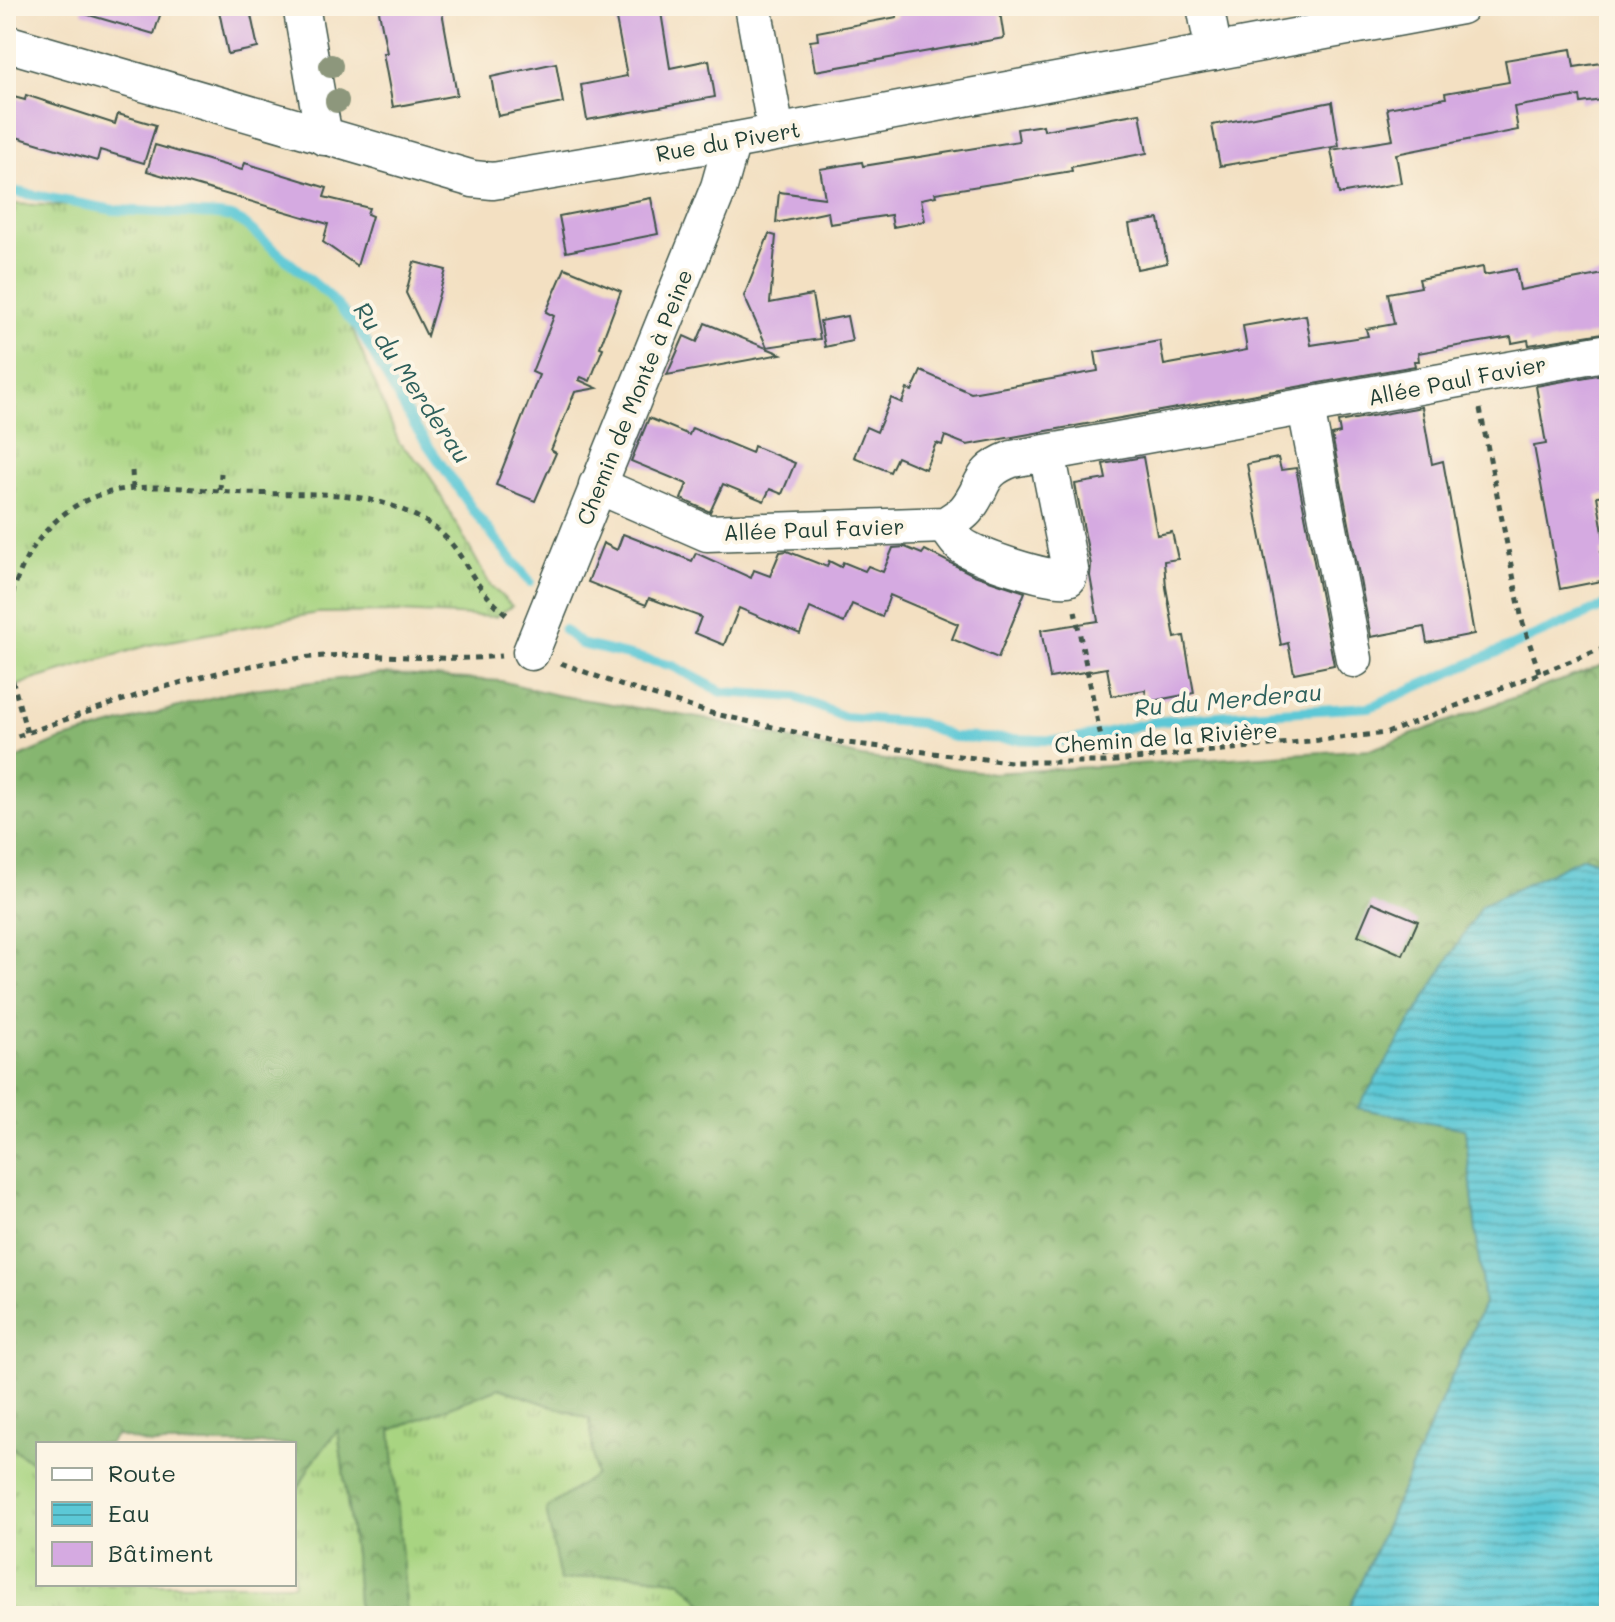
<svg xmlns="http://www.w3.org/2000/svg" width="1615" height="1622" font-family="Mali,sans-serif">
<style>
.grass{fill:url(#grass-tufts);stroke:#64885a;stroke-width:2}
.forest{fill:url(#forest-crowns);stroke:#527a52;stroke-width:2}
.water{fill:url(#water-rules);stroke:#3e8285;stroke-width:2}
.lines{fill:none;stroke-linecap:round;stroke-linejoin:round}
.stream{stroke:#5cc8d6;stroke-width:10}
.building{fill:#d5aae1}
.minor-casing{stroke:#3f5549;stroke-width:39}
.path{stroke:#3f5549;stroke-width:5;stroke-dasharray:6 6;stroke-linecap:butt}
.minor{stroke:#fff;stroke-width:36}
.tree{fill:#8d977c}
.labels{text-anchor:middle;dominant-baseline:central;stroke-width:8;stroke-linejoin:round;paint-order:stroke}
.street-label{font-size:22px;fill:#1f3d34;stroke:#fcf5e5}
.water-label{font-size:24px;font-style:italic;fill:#2e605c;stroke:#fcf5e5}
</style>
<defs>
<pattern id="grass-tufts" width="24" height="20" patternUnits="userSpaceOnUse" patternTransform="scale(2)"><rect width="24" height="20" fill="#a8d481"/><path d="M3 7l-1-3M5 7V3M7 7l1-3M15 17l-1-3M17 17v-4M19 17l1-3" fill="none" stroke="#88ad6a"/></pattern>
<pattern id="forest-crowns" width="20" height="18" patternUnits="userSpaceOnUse" patternTransform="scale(2)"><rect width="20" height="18" fill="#86b66f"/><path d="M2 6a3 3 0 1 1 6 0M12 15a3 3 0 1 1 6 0" fill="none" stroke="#6d955c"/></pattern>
<pattern id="water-rules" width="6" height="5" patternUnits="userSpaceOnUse" patternTransform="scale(2)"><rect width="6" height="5" fill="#5cc8d6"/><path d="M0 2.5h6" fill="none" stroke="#4ba4ae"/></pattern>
</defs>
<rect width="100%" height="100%" fill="#fcf5e5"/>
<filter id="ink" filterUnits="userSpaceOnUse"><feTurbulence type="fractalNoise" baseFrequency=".0125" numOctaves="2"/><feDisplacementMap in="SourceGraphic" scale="16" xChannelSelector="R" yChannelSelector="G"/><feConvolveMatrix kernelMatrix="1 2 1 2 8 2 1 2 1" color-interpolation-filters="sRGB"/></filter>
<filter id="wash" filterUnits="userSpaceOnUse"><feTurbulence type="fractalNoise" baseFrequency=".006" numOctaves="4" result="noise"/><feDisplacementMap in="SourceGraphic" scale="32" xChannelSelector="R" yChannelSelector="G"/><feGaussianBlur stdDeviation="1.8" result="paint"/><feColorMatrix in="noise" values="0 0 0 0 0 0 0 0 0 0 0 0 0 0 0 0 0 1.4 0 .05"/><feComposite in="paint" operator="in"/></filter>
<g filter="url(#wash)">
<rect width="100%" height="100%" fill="#f3e0c2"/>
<g class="grass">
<path d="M6 204 131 208 233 219 345 311 399 443 426 469 490 585 512 606 495 617 399 612 317 613 149 645 29 681 6 691Z"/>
<path d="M499 1388 590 1419 595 1475 560 1581 622 1573 681 1581 715 1616H407L391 1430Z"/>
<path d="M338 1429 355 1562 359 1616H6V1443L38 1467V1584H294V1497L311 1464Z"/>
</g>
<path class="forest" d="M1609 663V865L1583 857 1358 1108 1465 1129 1484 1304 1346 1616H715L681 1581 622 1573 560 1581 546 1509 595 1475 590 1419 499 1388 391 1430 407 1616H359L355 1562 338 1430 311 1464 294 1497V1444H150L115 1435 109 1444H38V1467L6 1443V763L58 741 235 691 382 674 501 681 556 695 711 720 861 757 993 773 1372 749Z"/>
<path class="water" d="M1583 857 1609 865V1616H1346L1484 1304 1465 1129 1358 1108 1481 906Z"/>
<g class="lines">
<g class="stream">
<path d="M6 190 114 210 219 215 232 217 242 222 328 295 359 329 414 425 475 513 530 582"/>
<path d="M564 630 581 644 673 666 722 692 796 697 844 717 920 723 953 737 1068 741 1154 722 1228 715 1370 707 1609 604"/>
</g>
</g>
<g id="blocks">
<g class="building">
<path d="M83 6H163L154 34 82 13Z"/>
<path d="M218 6H249L258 48 228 54Z"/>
<path d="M378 6H441L457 95 393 107 383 53H387Z"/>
<path d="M660 6 670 68 709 60 715 97 587 120 581 85 627 76 615 14Z"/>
<path d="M913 6H999L1004 38 815 71 810 41 818 40 817 32 897 17 896 9Z"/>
<path d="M1571 49 1574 67 1609 62V99L1581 103 1580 96 1514 107 1518 130 1396 154 1401 183 1339 194 1331 150 1393 140 1387 108 1446 98 1445 93 1509 82 1505 60Z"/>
<path d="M556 63 563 103 498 116 491 77Z"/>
<path d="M6 95 25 100 26 95 115 124 118 114 156 125 144 163 100 150 97 161 6 134Z"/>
<path d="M1332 102 1339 146 1220 166 1212 125Z"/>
<path d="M1140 113 1147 153 1071 167 1072 171 935 193 936 196 921 199 925 221 893 227 891 215 830 224 828 212 776 223 779 192 825 198 820 169 862 162 863 166 1019 141 1017 129 1043 125 1044 130Z"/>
<path d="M155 145 242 170 245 163 327 188 324 197 369 208 367 214 372 216 357 266 323 242 328 224 147 171Z"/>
<path d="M651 198 658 234 566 252 559 216Z"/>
<path d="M1159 219 1167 263 1137 269 1129 224Z"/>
<path d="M769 234 776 236 770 303 812 295 820 339 767 347 744 296Z"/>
<path d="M414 262 446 270 427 336 406 293Z"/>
<path d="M1483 267 1484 275 1516 269 1520 290 1609 273V332L1529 345 1528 340 1512 343 1511 337 1463 345 1418 353 1419 361H1414L1415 366 967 445 945 436 942 445 936 443 925 469 897 457 890 472 854 457 866 427 877 432 891 398 902 403 907 389 912 391 921 371 971 393 1098 371 1095 352 1160 341 1164 365 1247 350 1243 326 1306 315 1311 345 1368 336 1366 329 1394 324 1388 293 1421 287 1419 279Z"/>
<path d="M565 268 621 291 600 347 603 348 590 381 581 377 579 380 597 388 575 392 551 450 556 453 535 501 496 485 539 375 532 372 554 316 546 312Z"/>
<path d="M847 316 852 341 825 347 820 321Z"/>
<path d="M705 323 781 354 667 375 684 336 697 342Z"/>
<path d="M1609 373V495L1597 496 1606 551H1601L1606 580 1560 589 1534 446 1546 444 1536 386Z"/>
<path d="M1422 407 1432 464 1443 461 1474 634 1427 643 1424 627 1371 637 1332 435 1340 433 1338 422Z"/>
<path d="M649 418 689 435 692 428 752 453 754 446 795 463 782 494 770 489 764 501 723 484 710 512 681 499 687 484 631 461Z"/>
<path d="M1143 457 1157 535 1172 532 1178 559 1164 561 1166 587 1175 638 1184 636 1194 693 1147 702 1145 690 1112 696 1107 668 1050 678 1041 630 1098 621 1090 576 1091 565 1075 484 1106 479 1103 464Z"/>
<path d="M1278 458 1281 470 1296 468 1334 665 1294 673 1288 643 1281 645 1247 464Z"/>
<path d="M623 534 692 561 696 553 751 578 754 570 770 576 780 552 787 551 827 567 829 561 841 567 843 562 865 571 868 566 883 572 893 548 905 547 922 554 925 550 974 575 1025 592 998 658 952 639 958 624 890 595 882 617 852 604 844 623 810 608 800 634 739 608 724 645 695 633 701 617 649 598 646 605 588 582 603 543 617 550Z"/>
<path d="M1372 902 1418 921 1403 955 1358 935Z"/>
</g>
</g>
</g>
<g filter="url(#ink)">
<use href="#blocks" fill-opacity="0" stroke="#3f5549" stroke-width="2"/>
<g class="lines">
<g class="minor-casing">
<g id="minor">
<path d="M301 6 324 137"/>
<path d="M753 6 776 132"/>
<path d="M1205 6 1214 52"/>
<path d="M6 43 473 179 493 181 732 141 1461 6"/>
<path d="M1306 408 1354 659"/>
<path d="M597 485 707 533 946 525C952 520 961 516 966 510 986 486 977 472 1012 459L1609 352"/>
<path d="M946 525C950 531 955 540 961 545 977 557 1048 581 1068 578L1070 569 1047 453"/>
<path d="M531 652 719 187 732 141"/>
</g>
</g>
<g class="path">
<path d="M1480 409 1522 620 1539 672"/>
<path d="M132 471 133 488"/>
<path d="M220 490 221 473"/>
<path d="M1075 611 1106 762"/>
<path d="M6 630C10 592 21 559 46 531 99 470 174 489 245 493 310 496 363 486 423 520 457 540 460 560 481 588 490 600 500 609 511 618"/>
<path d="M6 657 27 733"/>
<path d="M561 663 620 685 711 713 839 742 1010 762H1106L1387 733 1609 646"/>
<path d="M6 740C107 706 205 667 312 657 375 651 438 663 501 656"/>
</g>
<use href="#minor" class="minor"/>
</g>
<g class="tree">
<circle cx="331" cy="66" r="12"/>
<circle cx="337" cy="101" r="12"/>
</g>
</g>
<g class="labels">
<g class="street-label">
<text transform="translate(728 141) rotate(-10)">Rue du Pivert</text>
<text transform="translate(1457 380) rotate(-11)">Allée Paul Favier</text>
<text transform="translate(634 397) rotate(-68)">Chemin de Monte à Peine</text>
<text transform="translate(814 529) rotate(-2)">Allée Paul Favier</text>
<text transform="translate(1166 737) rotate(-4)">Chemin de la Rivière</text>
</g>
<g class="water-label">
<text transform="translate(413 382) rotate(56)">Ru du Merderau</text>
<text transform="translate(1228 699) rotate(-5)">Ru du Merderau</text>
</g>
</g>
<rect width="1615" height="1622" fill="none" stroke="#fcf5e5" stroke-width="32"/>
<rect x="36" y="1442" width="260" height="144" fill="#fcf5e5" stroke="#a4ab9e" stroke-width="2"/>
<rect x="52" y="1468" width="40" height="12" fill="#ffffff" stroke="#a4ab9e" stroke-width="2"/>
<text x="108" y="1482" font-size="24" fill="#1f3d34">Route</text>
<rect x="52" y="1502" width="40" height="24" fill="url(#water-rules)" stroke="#a4ab9e" stroke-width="2"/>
<text x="108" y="1522" font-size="24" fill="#1f3d34">Eau</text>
<rect x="52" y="1542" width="40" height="24" fill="#d5aae1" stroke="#a4ab9e" stroke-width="2"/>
<text x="108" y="1562" font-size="24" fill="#1f3d34">Bâtiment</text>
</svg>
